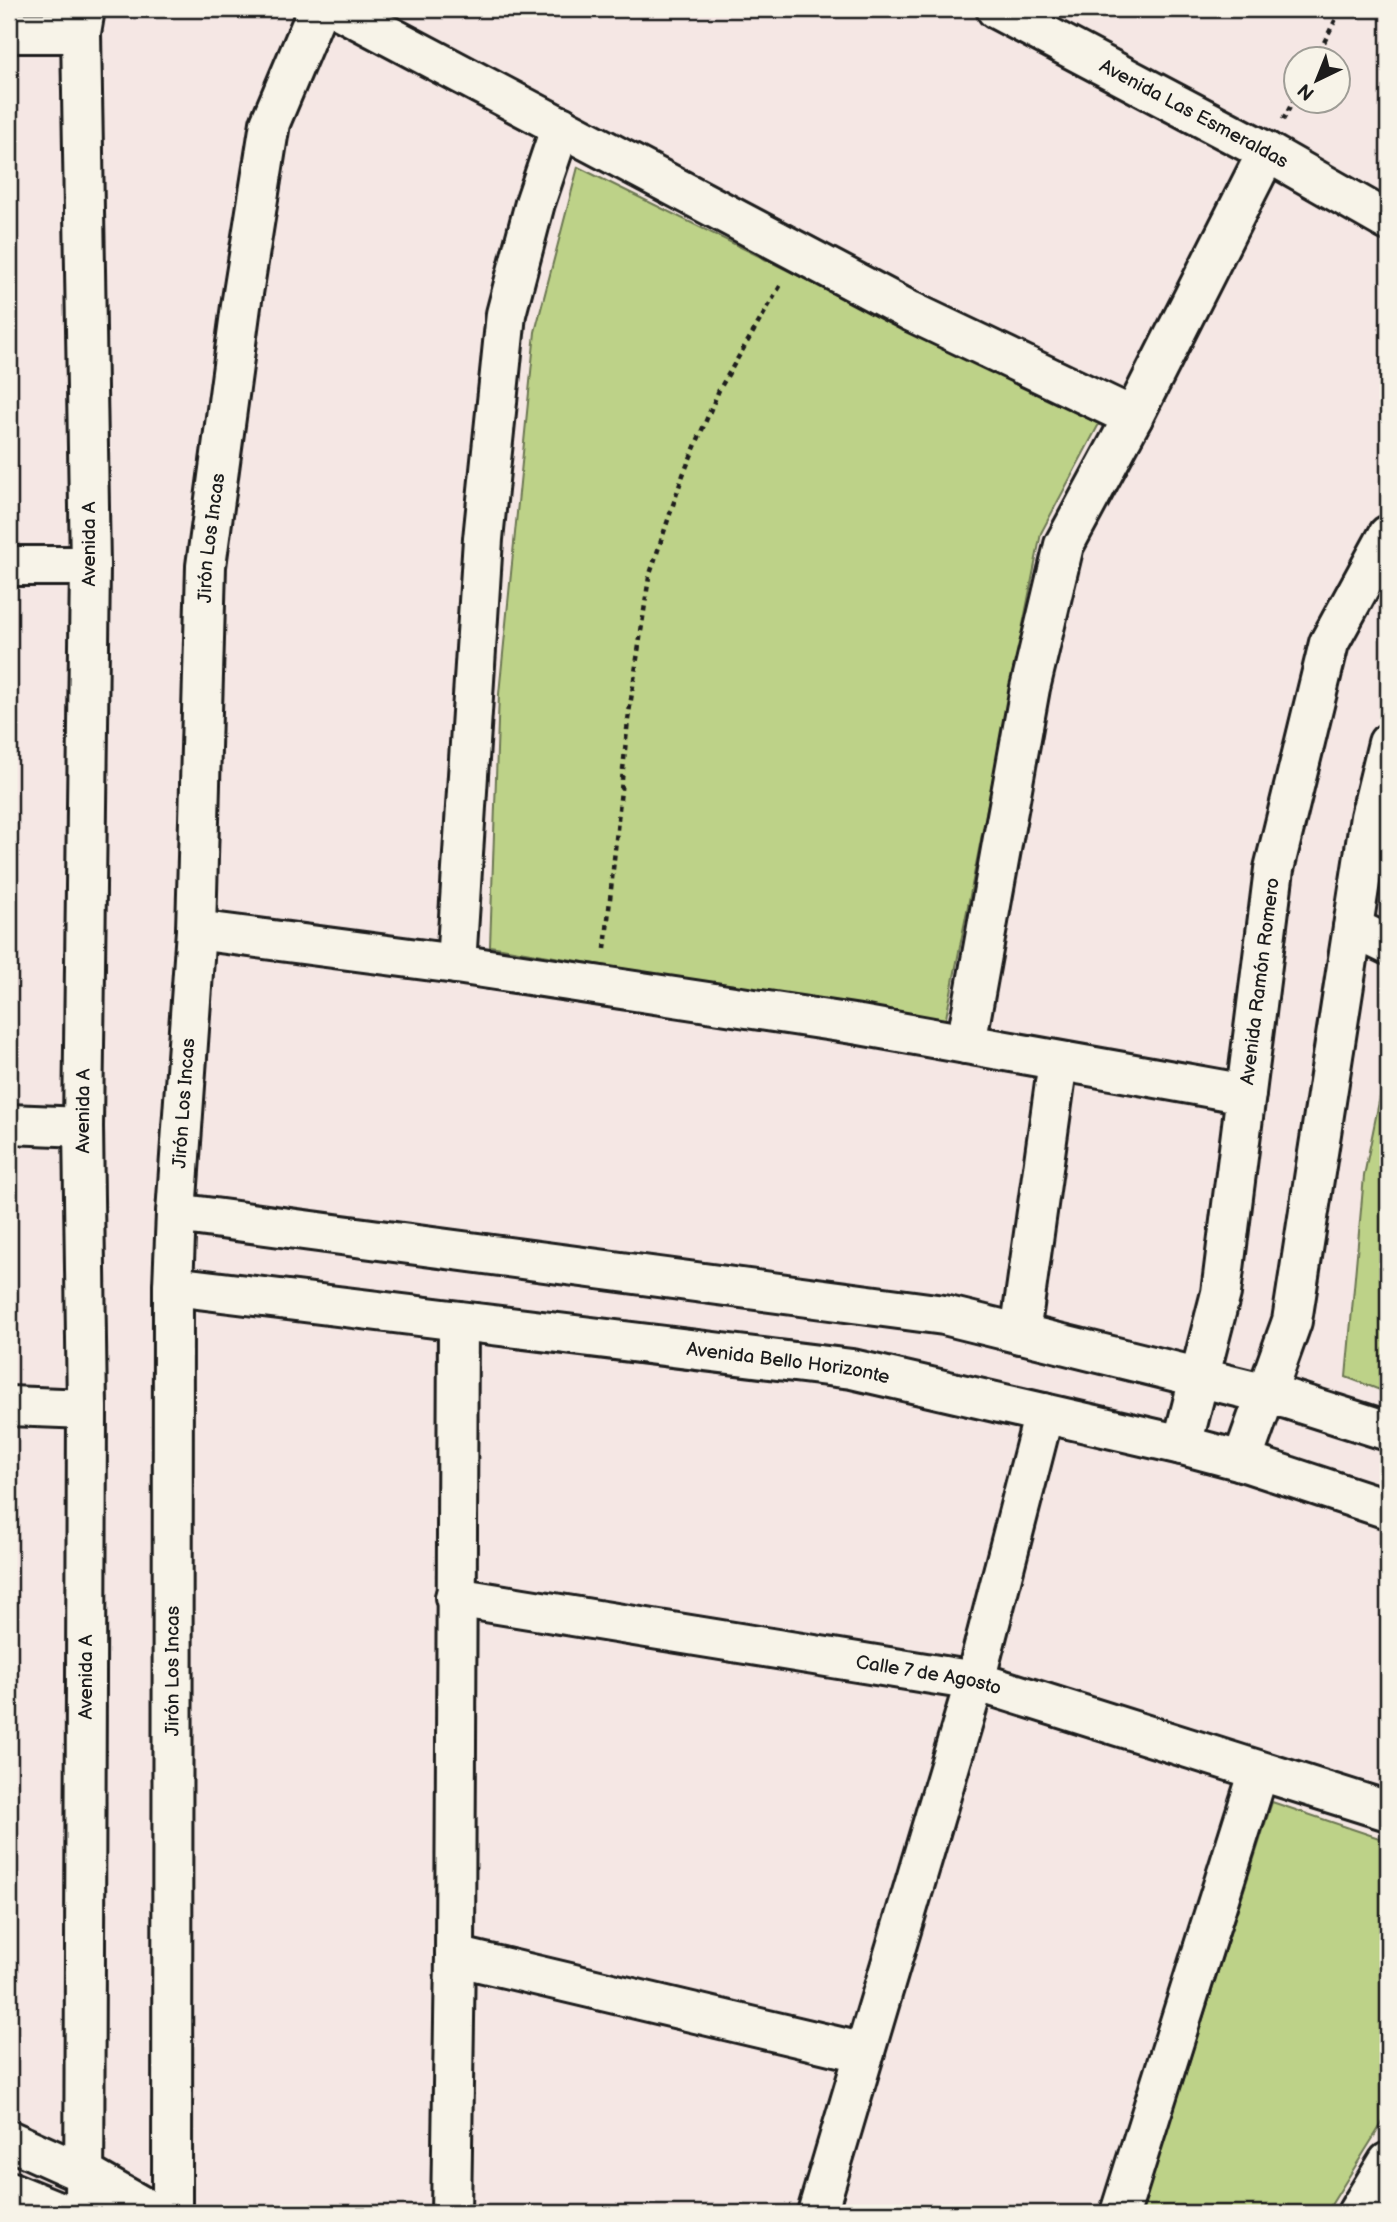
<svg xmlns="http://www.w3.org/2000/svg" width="1397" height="2222" font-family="'Balsamiq Sans',sans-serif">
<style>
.green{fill:#bdd288;stroke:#6c7752;stroke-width:2}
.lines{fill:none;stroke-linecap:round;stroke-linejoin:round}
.minor-casing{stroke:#1c1c1c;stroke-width:44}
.tertiary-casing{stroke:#1c1c1c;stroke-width:44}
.path{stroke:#1c1c1c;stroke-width:4.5;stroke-dasharray:5 5;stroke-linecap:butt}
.minor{stroke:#f7f3e8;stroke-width:38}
.tertiary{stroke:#f7f3e8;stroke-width:38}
.labels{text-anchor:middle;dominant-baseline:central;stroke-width:5;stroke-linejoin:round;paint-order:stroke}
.street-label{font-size:19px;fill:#1c1c1c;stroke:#f7f3e8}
</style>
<rect width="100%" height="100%" fill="#f5e7e4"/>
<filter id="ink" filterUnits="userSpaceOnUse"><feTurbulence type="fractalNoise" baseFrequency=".0143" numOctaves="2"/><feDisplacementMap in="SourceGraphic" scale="14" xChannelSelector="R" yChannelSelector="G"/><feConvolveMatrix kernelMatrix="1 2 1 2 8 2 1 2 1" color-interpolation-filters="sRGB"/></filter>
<g filter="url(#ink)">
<g class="green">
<path d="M578 167 1099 424 1041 533 945 1023 490 946 499 694 535 332Z"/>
<path d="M1388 1057V1393L1346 1377 1364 1176Z"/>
<path d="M1272 1802 1388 1841V2114L1326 2213H1141Z"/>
</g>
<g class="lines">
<g class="minor-casing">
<g id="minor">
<path d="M338 9 910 311 1133 417"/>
<path id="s1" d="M996 9 1267 152 1388 221"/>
<path d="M9 33H81"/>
<path d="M9 566H90"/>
<path d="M1353 928 1388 945"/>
<path d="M196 930 456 964 860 1025 1246 1094"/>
<path d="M456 964 483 539 506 314 535 203 561 126"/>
<path d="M966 1044 1030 688 1064 545 1133 417 1267 152"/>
<path d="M9 1124 83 1127"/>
<path d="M1020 1334 1058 1061"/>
<path d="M9 1406 87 1409"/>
<path id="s2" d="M455 1597 975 1681 1388 1811"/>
<path d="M455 1956 865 2053"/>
<path d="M451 2213 455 1956 458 1321"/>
<path d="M817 2213 975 1681 1044 1413"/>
<path d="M1120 2213 1259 1771"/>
<path d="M1357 2213 1388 2162"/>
</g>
</g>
<g class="tertiary-casing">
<g id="tertiary">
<path d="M176 1213 944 1315 1287 1399 1388 1431"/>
<path id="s3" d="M173 1286 852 1369 1182 1445 1242 1461 1388 1509"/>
<path id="s4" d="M1182 1445 1221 1293 1274 869 1329 643 1388 535"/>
<path d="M1242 1461 1292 1321 1370 817 1388 743"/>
<path d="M9 2140 85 2174 154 2213"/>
<path d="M9 2191 63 2213"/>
<path id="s5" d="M84 2213 87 1409 83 1127 90 566 81 33 85 9"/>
<path id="s6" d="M172 2213 173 1286 176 1213 196 930 206 566 241 306 270 123 318 9"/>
</g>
</g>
<g class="path">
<path d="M1315 60 1341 9"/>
<path d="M1283 120 1296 96"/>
<path d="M605 949 628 720 649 577 683 475 719 390 782 283"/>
</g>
<use href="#minor" class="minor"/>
<use href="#tertiary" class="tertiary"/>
</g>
</g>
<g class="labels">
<g class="street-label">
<text stroke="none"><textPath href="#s1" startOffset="224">Avenida Las Esmeraldas</textPath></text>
<text stroke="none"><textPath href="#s6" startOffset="1676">Jirón Los Incas</textPath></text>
<text transform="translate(89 544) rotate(-90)">Avenida A</text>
<text stroke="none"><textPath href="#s4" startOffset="471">Avenida Ramón Romero</textPath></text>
<text stroke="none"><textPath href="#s6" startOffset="1110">Jirón Los Incas</textPath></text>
<text stroke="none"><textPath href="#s5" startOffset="1102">Avenida A</textPath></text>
<text stroke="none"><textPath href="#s3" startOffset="620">Avenida Bello Horizonte</textPath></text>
<text stroke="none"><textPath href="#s6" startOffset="542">Jirón Los Incas</textPath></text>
<text stroke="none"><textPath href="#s2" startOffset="480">Calle 7 de Agosto</textPath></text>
<text stroke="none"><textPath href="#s5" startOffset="536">Avenida A</textPath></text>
</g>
</g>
<rect width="1397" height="2222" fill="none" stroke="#f7f3e8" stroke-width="35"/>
<rect x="18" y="18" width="1362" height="2187" fill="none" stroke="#1c1c1c" stroke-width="2.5" filter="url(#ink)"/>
<g transform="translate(1317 80) rotate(223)"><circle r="33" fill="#f7f3e8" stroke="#9f9d96" stroke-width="2"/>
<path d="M0-5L12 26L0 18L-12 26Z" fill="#1c1c1c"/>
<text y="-10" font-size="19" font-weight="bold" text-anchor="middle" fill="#1c1c1c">N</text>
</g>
</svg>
